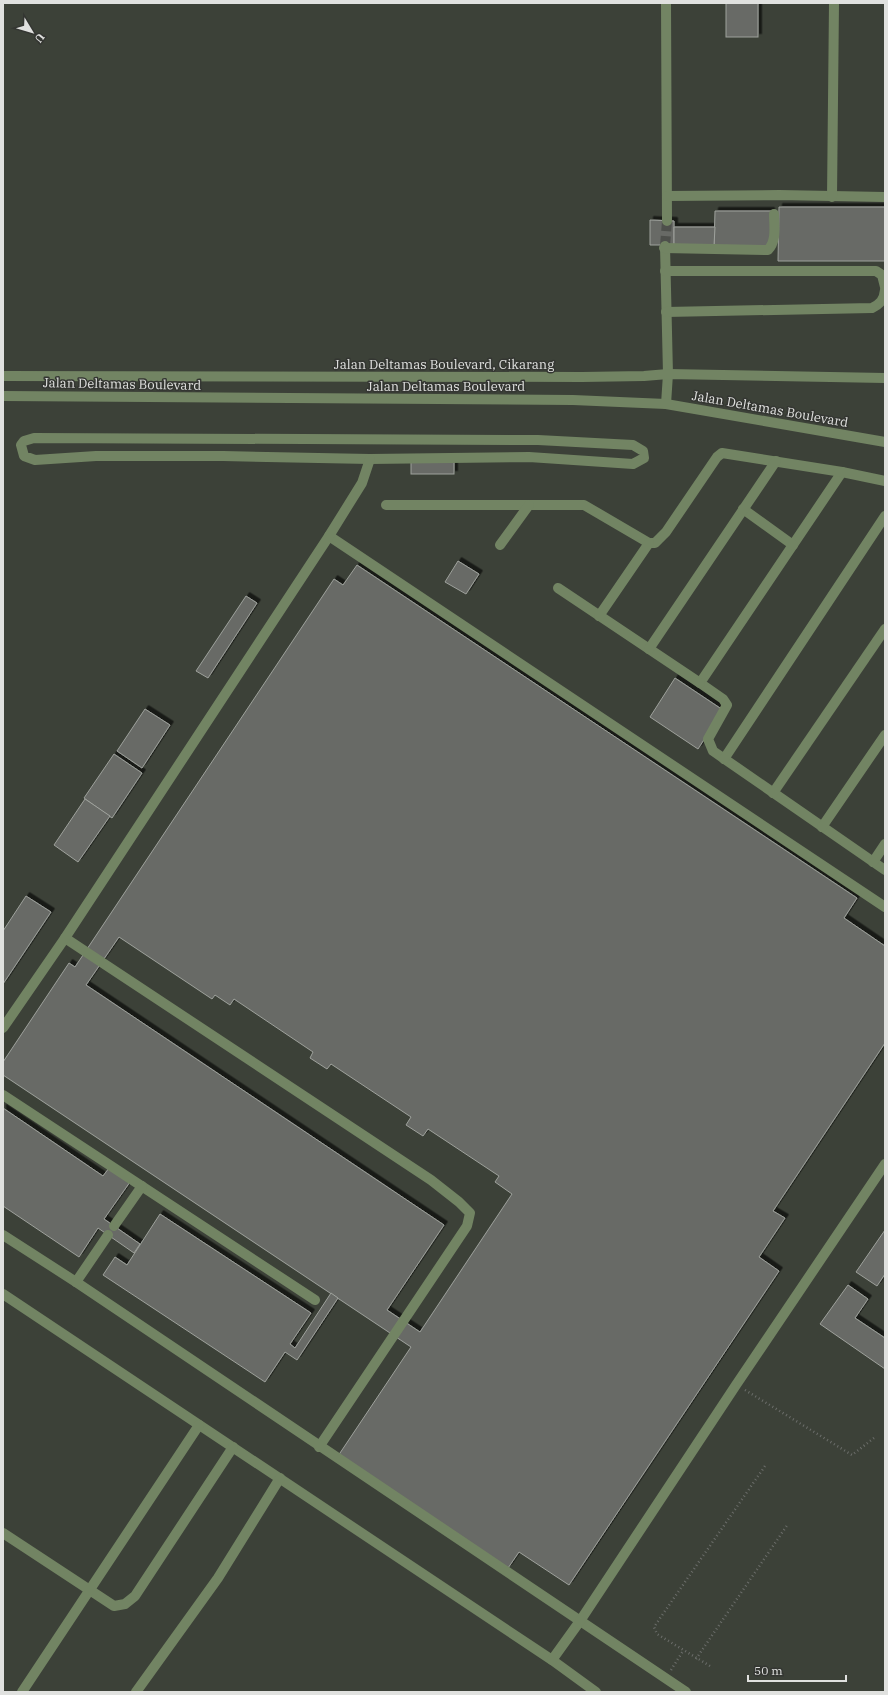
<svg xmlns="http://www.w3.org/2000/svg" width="888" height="1695" font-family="'IBM Plex Serif',serif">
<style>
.built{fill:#3c4138}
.building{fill:#686b66;stroke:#9ea19c;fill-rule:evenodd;filter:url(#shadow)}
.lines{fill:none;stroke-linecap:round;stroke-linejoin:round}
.minor-tunnel{stroke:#4e504c;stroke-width:10;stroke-dasharray:10 5;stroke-linecap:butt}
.path{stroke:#6c6e6b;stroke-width:2.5;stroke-dasharray:1 3;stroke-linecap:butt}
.minor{stroke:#728463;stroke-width:10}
.labels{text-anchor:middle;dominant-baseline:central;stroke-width:3;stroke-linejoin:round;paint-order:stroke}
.street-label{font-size:13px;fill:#e0e1df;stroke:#343632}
</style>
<defs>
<filter id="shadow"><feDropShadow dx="3.5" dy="-3.5" stdDeviation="0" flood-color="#0009"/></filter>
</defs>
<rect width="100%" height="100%" fill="#343632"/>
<rect class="built" x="3" y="3" width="882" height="1689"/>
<g class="building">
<rect x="726" y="3" width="32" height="34"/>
<path d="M779 207H885V261H778Z"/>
<path d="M715 211H771V246H714Z"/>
<path d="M650 220 674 221V245H650Z"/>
<path d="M674 227H715L714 246 674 245Z"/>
<rect x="411" y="460" width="43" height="14"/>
<path d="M458 561 479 574 466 594 445 582Z"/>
<path d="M357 565 857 898 844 918 885 946V1043L773 1211 785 1218 759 1257 779 1271 569 1585 519 1552 508 1568 338 1456 411 1347 3 1075V1062L69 963 75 967 334 579 343 585ZM119 937 212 999 215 995 230 1005 234 999 313 1052 310 1058 327 1069 331 1064 411 1117 406 1125 423 1136 428 1129 499 1176 495 1182 512 1194 420 1332 387 1310 444 1225 86 985Z"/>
<path d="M246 596 257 603 208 678 196 671Z"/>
<path d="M675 678 723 710 698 749 650 717Z"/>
<path d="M145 709 170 725 142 768 117 751Z"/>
<path d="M114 754 142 773 112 818 84 798Z"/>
<path d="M85 799 110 816 78 862 54 845Z"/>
<path d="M26 896 51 912 3 984V931Z"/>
<path d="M3 1108 103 1176 109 1168 130 1182 104 1219 140 1244 134 1253 98 1228 79 1257 3 1206Z"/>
<path d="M160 1214 311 1313 290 1344 295 1348 331 1293 338 1298 297 1360 285 1352 265 1382 103 1275 115 1257 127 1265Z"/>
<path d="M885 1230V1274L877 1286 856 1272Z"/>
<path d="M848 1285 868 1299 855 1318 885 1338V1369L820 1324Z"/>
</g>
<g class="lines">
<path class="minor-tunnel" d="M665 246 667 221"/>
<g class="path">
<path d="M745 1390 852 1455 874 1438"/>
<path d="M696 1659 788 1524"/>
<path d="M710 1666 657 1634 654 1627 765 1466"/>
<path d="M671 1670 683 1651"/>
</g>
<g class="minor">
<path d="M666 3 667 221"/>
<path d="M667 196 779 195 885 197"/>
<path d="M832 197 834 3"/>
<path d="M665 246 668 374 666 404"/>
<path d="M664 248 768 250C777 241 774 226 774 214"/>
<path d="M665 271H876L882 275 885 287"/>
<path d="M666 312 872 308C880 304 884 300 885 290"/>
<path d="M3 376 582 377 644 376 668 374 885 378"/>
<path d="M3 396 573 400 666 404 885 442"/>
<path d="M34 438 538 440 633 445 643 451 644 458 633 464 529 457 370 459 223 456H96L35 460 24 456 21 445 24 441Z"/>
<path d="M842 472 700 683 723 699 727 705 708 739 713 751 885 870"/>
<path d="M386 505H584L649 543H655L666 532 717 457 722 453 842 472 885 481"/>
<path d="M743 509 793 545"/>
<path d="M329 536 885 907"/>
<path d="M500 545 529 505"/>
<path d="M558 588 700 683"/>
<path d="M599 616 649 543"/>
<path d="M649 649 776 461"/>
<path d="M724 759 885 516"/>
<path d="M773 793 885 629"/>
<path d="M822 827 885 735"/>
<path d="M873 862 885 844"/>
<path d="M65 938 431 1180 459 1202 470 1213 467 1226 319 1447"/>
<path d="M3 1028 65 938 329 536 362 483 370 459"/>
<path d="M3 1095 315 1300"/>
<path d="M114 1226 142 1186"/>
<path d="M3 1235 76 1282 686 1692"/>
<path d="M76 1282 108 1235"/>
<path d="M3 1294 552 1660 596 1692"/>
<path d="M3 1533 114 1606 125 1604 135 1596 233 1447"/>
<path d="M552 1660 580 1621 736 1385 885 1164"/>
<path d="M22 1692 199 1425"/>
<path d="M136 1692 218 1578 280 1478"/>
</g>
</g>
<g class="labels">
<g class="street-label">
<text x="444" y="364">Jalan Deltamas Boulevard, Cikarang</text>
<text transform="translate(122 384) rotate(1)">Jalan Deltamas Boulevard</text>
<text x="446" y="386">Jalan Deltamas Boulevard</text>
<text transform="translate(770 409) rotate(10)">Jalan Deltamas Boulevard</text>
</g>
</g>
<rect width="888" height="1695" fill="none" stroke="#e0e1df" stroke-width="8"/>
<g transform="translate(32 32) rotate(128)" stroke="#343632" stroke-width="3" paint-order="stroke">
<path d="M0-3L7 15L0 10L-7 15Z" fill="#e0e1df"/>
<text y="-6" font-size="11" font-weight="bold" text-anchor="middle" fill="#e0e1df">U</text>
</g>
<path d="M748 1675v6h98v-6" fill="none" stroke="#e0e1df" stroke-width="2"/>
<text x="754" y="1675" font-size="12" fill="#e0e1df" stroke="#343632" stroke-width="3" paint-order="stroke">50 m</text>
</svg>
